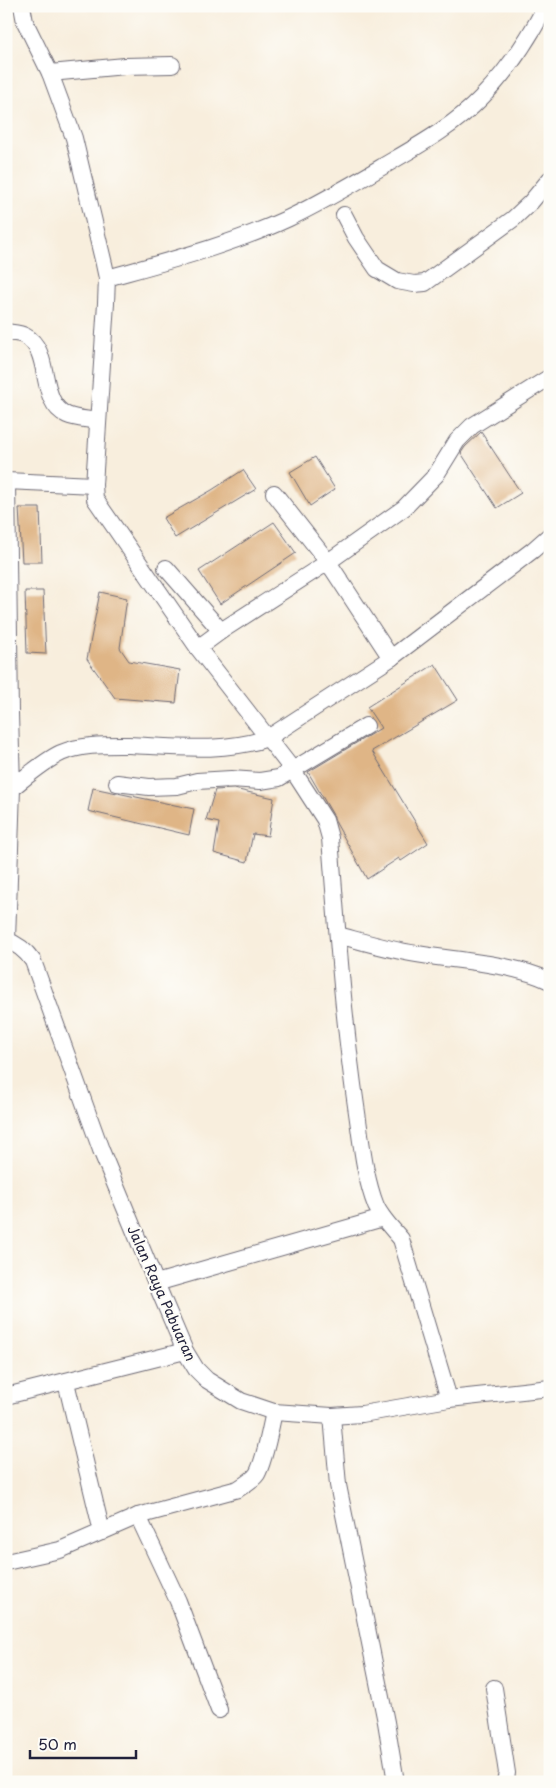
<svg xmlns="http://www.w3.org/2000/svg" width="556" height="1788" font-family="'Playpen Sans',sans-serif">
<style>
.building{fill:#dfb586}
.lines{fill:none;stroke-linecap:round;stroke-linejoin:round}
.minor-casing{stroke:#6d6974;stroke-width:18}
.minor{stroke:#fff;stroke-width:16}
.labels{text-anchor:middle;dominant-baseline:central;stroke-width:4.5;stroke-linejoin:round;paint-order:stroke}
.street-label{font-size:14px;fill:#22223b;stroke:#fdfcf7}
</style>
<rect width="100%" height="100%" fill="#fdfcf7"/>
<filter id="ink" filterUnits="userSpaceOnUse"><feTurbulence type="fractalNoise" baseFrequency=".02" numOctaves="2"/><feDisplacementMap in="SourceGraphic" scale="10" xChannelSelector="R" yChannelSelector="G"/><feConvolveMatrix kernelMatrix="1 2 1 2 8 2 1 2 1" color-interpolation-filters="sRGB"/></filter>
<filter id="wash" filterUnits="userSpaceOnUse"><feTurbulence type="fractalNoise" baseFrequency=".0096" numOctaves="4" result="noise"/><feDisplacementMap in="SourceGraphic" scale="20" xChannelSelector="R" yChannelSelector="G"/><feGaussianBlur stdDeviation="1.12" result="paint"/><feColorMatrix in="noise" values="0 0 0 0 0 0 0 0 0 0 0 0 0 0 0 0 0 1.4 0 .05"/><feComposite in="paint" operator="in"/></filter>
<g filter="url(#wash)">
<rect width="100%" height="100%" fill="#f8eedd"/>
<g id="blocks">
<g class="building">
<path d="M481 432 521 493 497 508 461 453 465 447Z"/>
<path d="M315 457 335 489 310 506 290 472Z"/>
<path d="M243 470 256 489 175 538 163 518 212 490Z"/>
<path d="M19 508H40L42 562H22Z"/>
<path d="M274 522 296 553 220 604 199 571Z"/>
<path d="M25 591H43L46 654 27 653Z"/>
<path d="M100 592 127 598 120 648 129 661 180 670 176 703 115 698 87 659Z"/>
<path d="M435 664 458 700 372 751 428 843 401 861 399 858 367 879 336 823 333 815 308 772 381 728 367 707Z"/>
<path d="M93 788 194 809 189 835 88 811Z"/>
<path d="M234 789 274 798 268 836 253 834 247 862 214 853 219 823 206 820 215 790Z"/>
</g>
</g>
</g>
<g filter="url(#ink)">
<use href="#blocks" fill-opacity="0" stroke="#6d6974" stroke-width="1"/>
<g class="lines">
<g class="minor-casing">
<g id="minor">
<path d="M22 6 25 22 50 73 74 138 104 264 107 278 106 303 94 485 95 499 198 648 292 769 325 820 330 838C337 927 343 1017 356 1106 361 1138 364 1176 376 1206 382 1219 392 1228 401 1239L449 1399"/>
<path d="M50 73 125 66 172 65"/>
<path d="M344 215 356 238 377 269 397 281 414 284 425 283 513 219 531 202 550 179"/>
<path d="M107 278C168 261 231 245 289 218 325 201 358 181 392 161 423 143 456 124 481 98 508 71 528 40 546 6"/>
<path d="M6 332C12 333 20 333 25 336 53 350 37 402 67 415 76 419 88 419 97 421"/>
<path d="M6 481 94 485"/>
<path d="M7 481 10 713"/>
<path d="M166 568 221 631"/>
<path d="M198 648 221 631 328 562 274 493"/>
<path d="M391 658 328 562 404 508 436 475 457 441 472 426 550 377"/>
<path d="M6 713H10L12 788C27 776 44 761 61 753 82 744 107 745 129 745 175 747 224 753 268 738L391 658 533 550 550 535"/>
<path d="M117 783 149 787 177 786 197 781 231 779 260 781 279 778 366 726"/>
<path d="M338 935C364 942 390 950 417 954 458 961 512 963 550 981"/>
<path d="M6 940C18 944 26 951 33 961L101 1150 156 1283 185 1351 196 1369 207 1380 241 1401 274 1412 332 1416 362 1414 449 1399 550 1388"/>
<path d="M7 940 12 788"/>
<path d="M156 1283 383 1218"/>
<path d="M66 1382 102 1532"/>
<path d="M6 1396 185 1351"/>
<path d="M332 1416 338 1485 386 1722 396 1782"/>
<path d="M138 1516 178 1601 219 1710"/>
<path d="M6 1562 60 1550 138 1516 238 1489C245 1484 253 1480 257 1474 265 1460 270 1429 274 1412"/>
<path d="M494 1688 507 1773 505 1782"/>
</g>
</g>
<use href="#minor" class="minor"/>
</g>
</g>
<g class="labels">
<g class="street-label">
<text transform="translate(162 1293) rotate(66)">Jalan Raya Pabuaran</text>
</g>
</g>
<rect width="556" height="1788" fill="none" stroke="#fdfcf7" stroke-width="25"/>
<path d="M30 1750v8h106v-8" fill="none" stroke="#22223b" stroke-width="2.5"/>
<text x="38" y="1750" font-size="15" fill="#22223b" stroke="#fdfcf7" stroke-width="4" paint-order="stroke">50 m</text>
</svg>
